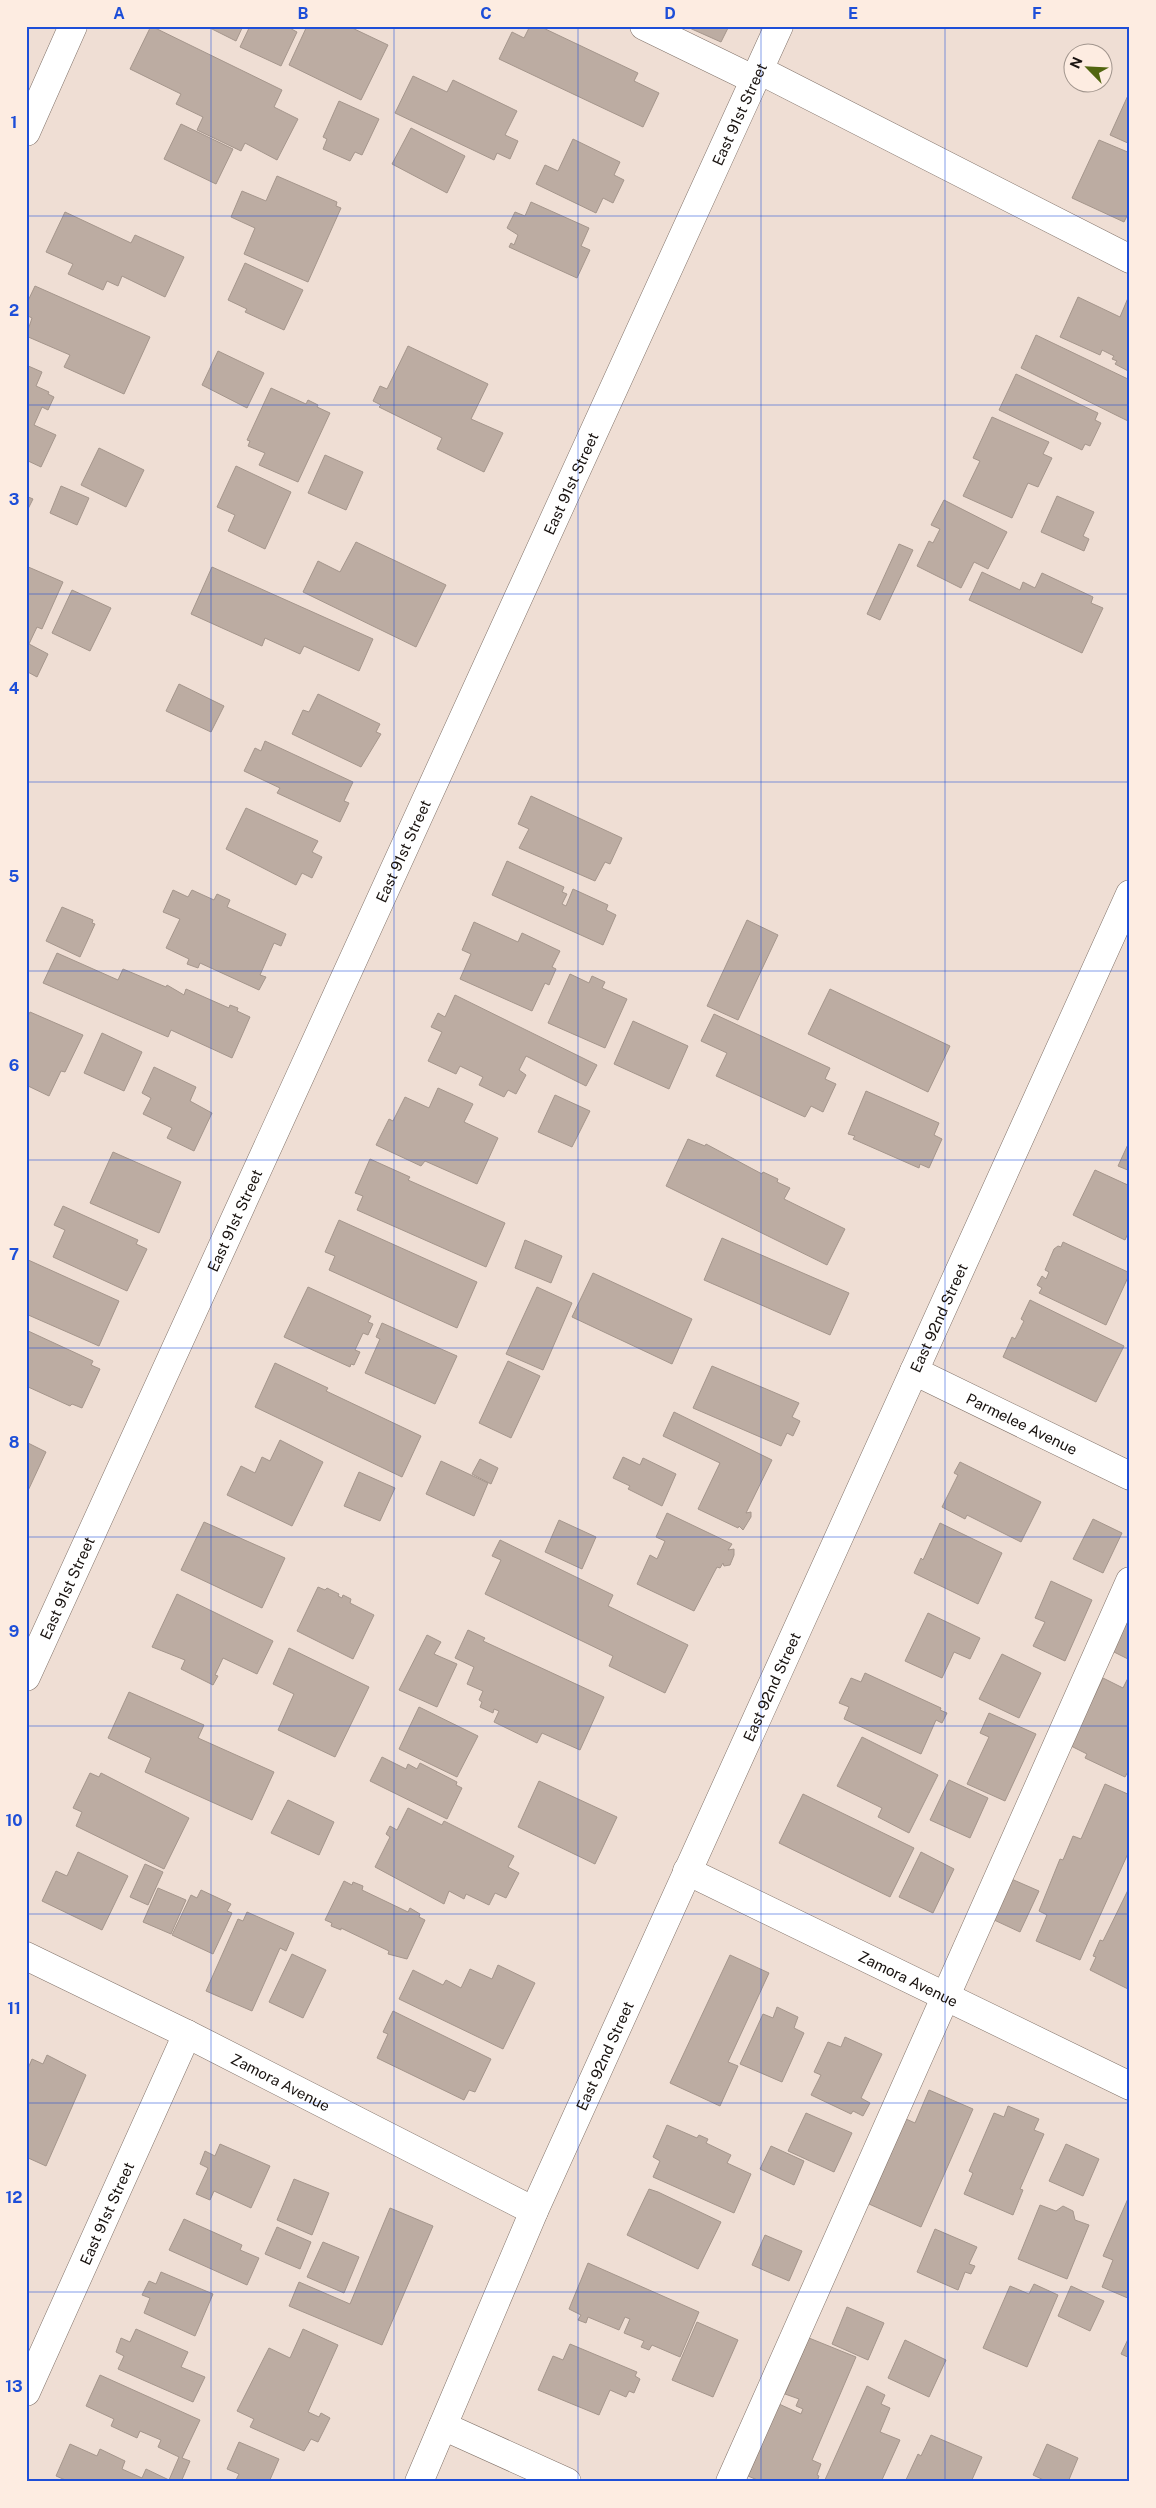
<svg xmlns="http://www.w3.org/2000/svg" width="1156" height="2508" font-family="'Public Sans',sans-serif">
<style>
.building{fill:#bcaca2;stroke:#a5968c}
.lines{fill:none;stroke-linecap:round;stroke-linejoin:round}
.minor-casing{stroke:#817269;stroke-width:29}
.minor{stroke:#fff;stroke-width:28}
.grid{fill:none;stroke:#1d4ed8;stroke-width:1;stroke-opacity:0.55}
.labels{text-anchor:middle;dominant-baseline:central;stroke-width:4;stroke-linejoin:round;paint-order:stroke}
.street-label{font-size:15px;fill:#18120f;stroke:#fdece1}
.neatline{fill:none;stroke:#1d4ed8;stroke-width:2}
.grid-label{font-size:16px;text-anchor:middle;font-weight:bold;fill:#1d4ed8}
</style>
<rect width="100%" height="100%" fill="#efded4"/>
<g class="building">
<path d="M151 26 282 90 274 107 298 119 277 160 245 143 241 151 197 130 203 117 176 104 181 94 130 69Z"/>
<path d="M206 26H243L236 41Z"/>
<path d="M250 26H286L297 32 281 66 240 47Z"/>
<path d="M307 26H348L388 45 361 100 289 65Z"/>
<path d="M530 26H539L638 73 634 81 659 93 643 127 499 59 512 32 524 38Z"/>
<path d="M685 26H729L721 42Z"/>
<path d="M413 76 447 92 453 80 517 111 505 135 518 141 510 159 497 153 494 160 395 113Z"/>
<path d="M1130 91V144L1110 135Z"/>
<path d="M339 101 379 119 362 155 355 152 350 161 323 149 327 139 323 137Z"/>
<path d="M181 124 233 149 216 184 164 159Z"/>
<path d="M411 128 465 156 447 193 392 164Z"/>
<path d="M573 139 620 162 614 175 624 180 613 203 603 198 596 213 536 184 545 165 558 171Z"/>
<path d="M1099 140 1130 153V210L1124 222 1072 198Z"/>
<path d="M277 176 337 202 336 206 341 208 308 282 244 254 255 228 231 217 242 191 266 201Z"/>
<path d="M531 202 589 228 581 246 590 250 577 278 509 247 511 243 514 245 518 235 507 228 515 212 525 216Z"/>
<path d="M65 212 131 243 135 235 184 257 165 297 122 276 118 286 107 281 103 290 68 274 73 264 46 252Z"/>
<path d="M245 263 303 290 284 330 245 312 247 309 228 300Z"/>
<path d="M35 286 150 337 124 394 64 367 70 355 26 336 32 318 26 315V305Z"/>
<path d="M1078 297 1120 317 1128 298 1130 299V372L1115 364 1117 361 1112 359 1114 356 1102 350 1100 355 1060 337Z"/>
<path d="M1036 335 1130 380V422L1021 368Z"/>
<path d="M408 346 488 384 471 419 503 433 484 472 437 449 442 438 379 407 381 405 373 401 380 386 387 389Z"/>
<path d="M218 351 264 373 247 408 202 385Z"/>
<path d="M26 365 42 372 36 386 49 392 48 394 54 397 48 410 42 407 34 425 56 435 41 467 26 460Z"/>
<path d="M1016 374 1098 413 1095 420 1101 423 1090 446 1085 444 1082 450 999 410Z"/>
<path d="M271 388 306 404 308 400 318 405 317 407 330 413 298 482 259 465 265 453 248 446 250 441 247 440Z"/>
<path d="M992 417 1049 442 1043 454 1052 458 1038 487 1028 483 1012 518 963 496 980 461 973 458Z"/>
<path d="M99 448 144 470 126 507 81 485Z"/>
<path d="M325 455 363 472 346 510 308 493Z"/>
<path d="M236 466 291 492 265 549 228 531 235 515 217 507Z"/>
<path d="M61 486 89 498 77 525 50 513Z"/>
<path d="M26 496 33 499 26 513Z"/>
<path d="M1057 496 1094 512 1083 536 1089 539 1084 551 1041 532Z"/>
<path d="M944 500 1007 532 988 569 974 562 961 588 917 566 929 541 933 543 940 529 931 525Z"/>
<path d="M356 542 446 585 416 647 303 592 318 561 340 572Z"/>
<path d="M899 544 913 550 880 620 867 614Z"/>
<path d="M26 566 63 582 42 629 37 627 29 644 48 654 37 677 26 671Z"/>
<path d="M212 567 373 639 359 671 304 646 300 654 265 638 262 646 191 614Z"/>
<path d="M982 572 1020 590 1023 582 1035 588 1042 573 1093 597 1091 603 1103 608 1082 653 969 600Z"/>
<path d="M72 590 111 608 90 651 52 633Z"/>
<path d="M179 684 224 706 211 732 166 711Z"/>
<path d="M318 694 380 724 376 732 381 734 361 767 292 734 303 710 309 712Z"/>
<path d="M265 741 353 782 344 801 349 803 340 822 277 793 280 788 244 771 255 748 261 751Z"/>
<path d="M531 796 622 838 610 864 605 862 595 881 519 848 529 829 518 824Z"/>
<path d="M246 808 318 841 312 852 322 857 312 878 302 873 296 885 226 849Z"/>
<path d="M507 861 564 887 562 892 567 894 562 904 566 906 573 889 608 905 606 910 616 915 603 945 492 895Z"/>
<path d="M173 890 188 897 192 890 214 900 217 894 230 900 227 907 286 934 281 946 274 943 260 975 266 977 259 990 200 963 198 968 187 964 189 959 166 948 180 919 163 912Z"/>
<path d="M62 907 93 920 92 923 95 924 80 957 46 941Z"/>
<path d="M747 920 778 935 738 1020 707 1006Z"/>
<path d="M474 922 518 942 522 933 560 951 552 967 556 969 549 985 545 983 532 1011 460 979 471 954 462 950Z"/>
<path d="M57 953 118 980 123 969 166 987 167 985 184 995 186 989 229 1008 230 1005 238 1008 237 1011 250 1017 232 1058 171 1030 168 1037 43 983Z"/>
<path d="M570 974 589 983 592 976 605 982 602 988 627 999 605 1048 548 1023Z"/>
<path d="M830 989 950 1046 928 1092 808 1034Z"/>
<path d="M455 995 597 1065 586 1086 526 1056 519 1070 526 1075 516 1094 508 1090 504 1097 479 1085 483 1077 460 1066 456 1074 428 1061 442 1032 431 1027 438 1013 445 1017Z"/>
<path d="M30 1012 83 1035 65 1072 61 1071 49 1096 26 1085V1020Z"/>
<path d="M714 1014 830 1068 825 1079 836 1084 823 1112 811 1106 805 1117 716 1076 727 1053 701 1041Z"/>
<path d="M633 1021 688 1046 669 1089 614 1064Z"/>
<path d="M102 1033 142 1052 124 1091 84 1073Z"/>
<path d="M154 1067 196 1087 190 1101 212 1113 194 1151 167 1138 172 1128 143 1114 151 1098 142 1093Z"/>
<path d="M438 1088 473 1104 464 1122 498 1138 477 1184 425 1161 421 1166 376 1145 389 1119 393 1121 405 1097 429 1108Z"/>
<path d="M866 1091 939 1123 934 1135 942 1139 929 1168 920 1164 919 1168 853 1139 855 1136 848 1134Z"/>
<path d="M555 1095 590 1111 572 1147 538 1132Z"/>
<path d="M688 1139 705 1146 706 1144 762 1174 763 1172 778 1179 777 1182 790 1188 784 1199 845 1229 827 1265 666 1186Z"/>
<path d="M1130 1140V1171L1118 1166Z"/>
<path d="M113 1152 181 1182 159 1233 90 1203Z"/>
<path d="M370 1159 410 1177 408 1180 505 1223 486 1267 357 1210 363 1196 355 1193Z"/>
<path d="M1095 1170 1130 1186V1229L1125 1240 1073 1215Z"/>
<path d="M63 1206 138 1240 136 1244 147 1249 127 1291 53 1257 65 1230 54 1225Z"/>
<path d="M339 1220 477 1282 457 1328 329 1270 335 1256 325 1252Z"/>
<path d="M722 1238 849 1293 830 1335 704 1280Z"/>
<path d="M525 1240 562 1256 551 1283 515 1268Z"/>
<path d="M1063 1242 1130 1273 1106 1325 1039 1293 1042 1288 1037 1285 1042 1276 1046 1279 1049 1272 1045 1270 1054 1249 1058 1246 1061 1247Z"/>
<path d="M26 1259 119 1301 99 1346 26 1314Z"/>
<path d="M593 1273 692 1319 672 1364 572 1317Z"/>
<path d="M308 1287 371 1316 368 1322 373 1324 368 1335 363 1333 355 1350 360 1352 354 1365 351 1364 350 1367 284 1337Z"/>
<path d="M537 1287 572 1303 543 1370 506 1354Z"/>
<path d="M1030 1300 1124 1346 1096 1402 1003 1357 1012 1337 1015 1339 1024 1321 1021 1319Z"/>
<path d="M382 1323 457 1356 435 1404 365 1373 380 1339 376 1337Z"/>
<path d="M26 1330 93 1361 91 1365 100 1369 82 1408 72 1404 70 1406 26 1386Z"/>
<path d="M508 1361 540 1376 511 1438 479 1423Z"/>
<path d="M275 1363 328 1388 326 1391 421 1436 402 1477 255 1407Z"/>
<path d="M712 1366 799 1403 792 1417 800 1421 793 1436 787 1433 781 1446 693 1408Z"/>
<path d="M674 1412 772 1460 746 1513 751 1512V1517L743 1530 739 1526 738 1528 698 1509 720 1463 663 1436Z"/>
<path d="M280 1440 323 1462 292 1526 227 1495 241 1466 255 1473 262 1457 270 1461Z"/>
<path d="M26 1442 46 1452 26 1495Z"/>
<path d="M623 1457 640 1465 643 1458 676 1474 662 1506 628 1489 630 1486 613 1478Z"/>
<path d="M480 1459 498 1468 491 1484 472 1474Z"/>
<path d="M441 1461 488 1483 474 1516 426 1494Z"/>
<path d="M960 1462 1041 1502 1021 1542 967 1515 965 1519 942 1507 958 1475 954 1473Z"/>
<path d="M359 1472 395 1488 380 1521 344 1506Z"/>
<path d="M667 1513 732 1544 728 1550 734 1549V1555L730 1565 724 1566 723 1563 720 1568 717 1567 694 1611 637 1584 650 1555 657 1559 665 1541 656 1537Z"/>
<path d="M1093 1519 1122 1533 1103 1573 1073 1559Z"/>
<path d="M559 1520 596 1537 582 1569 545 1552Z"/>
<path d="M204 1522 285 1558 262 1608 181 1570Z"/>
<path d="M940 1523 1002 1553 978 1604 914 1573 921 1558 923 1560Z"/>
<path d="M500 1540 613 1595 608 1606 688 1645 665 1693 609 1666 613 1656 485 1594 501 1560 492 1556Z"/>
<path d="M1051 1581 1092 1600 1065 1661 1033 1646 1045 1622 1035 1618Z"/>
<path d="M318 1587 325 1590 327 1588 339 1594 338 1596 342 1598 343 1595 351 1599 350 1603 374 1615 353 1659 297 1631Z"/>
<path d="M177 1594 273 1641 257 1674 223 1658 215 1675 218 1676 213 1685 181 1669 185 1660 152 1647Z"/>
<path d="M1130 1610V1660L1110 1650Z"/>
<path d="M928 1613 980 1638 970 1659 954 1652 942 1678 905 1661Z"/>
<path d="M468 1630 485 1638 483 1641 604 1697 580 1750 542 1733 537 1743 494 1722 499 1711 494 1709 493 1713 480 1707 482 1702 479 1700 483 1691 467 1684 474 1667 455 1658Z"/>
<path d="M427 1635 441 1642 434 1654 457 1664 437 1707 399 1690Z"/>
<path d="M289 1648 369 1687 335 1757 278 1730 294 1694 273 1684Z"/>
<path d="M1002 1654 1041 1673 1019 1718 979 1699Z"/>
<path d="M865 1673 941 1708 940 1710 947 1713 942 1723 936 1720 921 1754 844 1719 849 1707 839 1703 851 1678 861 1682Z"/>
<path d="M1130 1674V1768L1125 1777 1085 1758 1087 1754 1065 1743 1083 1695 1093 1699 1103 1678 1123 1688Z"/>
<path d="M129 1692 204 1725 198 1738 274 1772 252 1820 145 1772 151 1758 108 1738Z"/>
<path d="M419 1707 478 1736 457 1777 399 1749Z"/>
<path d="M989 1713 1036 1734 1005 1801 967 1784 989 1737 980 1733Z"/>
<path d="M862 1737 938 1775 909 1833 878 1817 882 1808 837 1786Z"/>
<path d="M382 1757 406 1769 408 1764 417 1769 420 1763 457 1782 456 1785 462 1788 447 1819 370 1781Z"/>
<path d="M90 1773 99 1777 101 1773 189 1818 164 1869 76 1826 82 1812 73 1808Z"/>
<path d="M949 1780 988 1798 970 1838 930 1820Z"/>
<path d="M539 1781 617 1817 595 1864 518 1827Z"/>
<path d="M1105 1784 1130 1795V1849L1080 1960 1036 1941 1047 1915 1039 1911 1060 1859 1063 1860 1073 1836 1081 1839Z"/>
<path d="M803 1794 914 1848 890 1897 779 1843Z"/>
<path d="M288 1800 334 1822 319 1855 271 1833Z"/>
<path d="M408 1808 442 1825 444 1821 514 1856 508 1867 519 1873 506 1898 495 1893 489 1905 466 1894 464 1899 449 1891 444 1904 375 1867 390 1837 386 1834 390 1826 397 1830Z"/>
<path d="M78 1852 128 1876 102 1930 42 1901 56 1871 67 1876Z"/>
<path d="M921 1852 954 1869 933 1913 899 1897Z"/>
<path d="M145 1864 163 1872 148 1905 130 1897Z"/>
<path d="M1009 1878 1039 1891 1020 1932 992 1919Z"/>
<path d="M344 1881 352 1885 353 1882 363 1886 362 1890 408 1912 410 1908 420 1914 419 1917 425 1920 407 1959 388 1954 389 1951 341 1928V1930L331 1926 332 1923 325 1920Z"/>
<path d="M1130 1886V1990L1090 1970 1096 1957 1093 1956 1100 1940 1103 1941Z"/>
<path d="M158 1888 186 1900 171 1934 143 1922Z"/>
<path d="M201 1890 231 1904 227 1911 232 1913 213 1954 172 1935 191 1895 197 1898Z"/>
<path d="M247 1912 294 1933 286 1951 280 1948 252 2011 206 1991 238 1919 243 1921Z"/>
<path d="M292 1954 326 1970 303 2018 269 2002Z"/>
<path d="M730 1955 769 1973 728 2062 738 2066 720 2106 670 2083Z"/>
<path d="M498 1965 535 1983 503 2049 399 1999 413 1970 443 1985 446 1980 461 1988 470 1969 492 1979Z"/>
<path d="M777 2007 798 2017 794 2028 804 2033 782 2082 740 2064 763 2014 773 2018Z"/>
<path d="M393 2011 491 2059 475 2092 469 2090 464 2100 377 2058 388 2034 383 2032Z"/>
<path d="M845 2037 882 2054 861 2098 870 2103 863 2116 853 2111 851 2114 811 2095 821 2075 814 2072 828 2042 841 2047Z"/>
<path d="M47 2055 86 2075 46 2166 26 2157V2073L32 2059 43 2064Z"/>
<path d="M929 2090 973 2109 921 2227 869 2204 906 2119 915 2123Z"/>
<path d="M1008 2106 1039 2119 1034 2130 1044 2134 1020 2189 1023 2190 1013 2215 964 2194 973 2173 969 2171 994 2113 1004 2117Z"/>
<path d="M806 2113 852 2133 834 2172 788 2151Z"/>
<path d="M667 2125 697 2138 699 2135 708 2139 706 2143 731 2155 727 2163 751 2174 734 2213 653 2177 660 2161 653 2157Z"/>
<path d="M220 2144 270 2166 251 2208 214 2191 210 2200 196 2194 208 2168 200 2164 205 2151 215 2156Z"/>
<path d="M1066 2144 1099 2159 1083 2196 1049 2181Z"/>
<path d="M771 2146 804 2161 794 2185 760 2169Z"/>
<path d="M294 2179 329 2193 312 2235 277 2220Z"/>
<path d="M649 2189 658 2192 721 2222 698 2269 627 2235Z"/>
<path d="M1130 2194V2299L1102 2287 1113 2260 1103 2256Z"/>
<path d="M1040 2205 1056 2211 1063 2206 1073 2211 1075 2220 1089 2225 1067 2279 1018 2259Z"/>
<path d="M390 2208 433 2226 382 2345 289 2306 299 2282 350 2304Z"/>
<path d="M184 2219 242 2245 240 2250 259 2258 247 2285 169 2250Z"/>
<path d="M277 2227 311 2242 300 2269 265 2254Z"/>
<path d="M935 2229 977 2247 969 2264 975 2266 971 2274 965 2272 958 2290 917 2272Z"/>
<path d="M765 2235 802 2251 789 2281 752 2265Z"/>
<path d="M323 2242 359 2257 344 2293 307 2277Z"/>
<path d="M588 2263 699 2312 680 2357 652 2345 649 2350 641 2347 644 2341 624 2333 630 2319 625 2317 619 2330 588 2317 586 2323 578 2320 581 2315 569 2309Z"/>
<path d="M161 2272 213 2294 195 2336 144 2313 150 2298 142 2295 149 2281 156 2284Z"/>
<path d="M1034 2284 1058 2295 1027 2367 983 2348 1010 2286 1029 2294Z"/>
<path d="M1071 2286 1104 2301 1090 2331 1058 2316Z"/>
<path d="M847 2307 884 2323 868 2360 832 2344Z"/>
<path d="M697 2322 738 2340 713 2397 672 2380Z"/>
<path d="M136 2329 188 2352 181 2367 205 2377 193 2402 118 2369 124 2356 116 2352 121 2338 130 2342Z"/>
<path d="M303 2329 338 2345 308 2412 319 2417 321 2413 330 2418 318 2442 311 2439 304 2451 250 2427 254 2419 237 2411 269 2348 290 2358Z"/>
<path d="M1130 2335V2358L1121 2354Z"/>
<path d="M809 2338 856 2357 812 2460 821 2464 817 2475 819 2476 817 2482H780L776 2480 775 2482H762L748 2476 779 2404 801 2414 803 2409 796 2406 799 2399 785 2394Z"/>
<path d="M905 2340 946 2360 929 2397 888 2378Z"/>
<path d="M570 2344 637 2372 635 2376 640 2379 634 2393 629 2391 626 2397 610 2390 599 2415 538 2390 553 2356 563 2360Z"/>
<path d="M100 2375 200 2420 182 2458 190 2461 181 2482H70L56 2476 70 2444 97 2456 100 2449 125 2461 122 2469 142 2478 146 2469 169 2480 179 2457 158 2447 161 2440 140 2431 137 2438 111 2426 114 2419 86 2406Z"/>
<path d="M867 2386 885 2395 881 2404 890 2408 880 2432 900 2440 881 2482H824Z"/>
<path d="M931 2435 982 2457 971 2482H905L918 2454 921 2456Z"/>
<path d="M239 2442 279 2459 269 2482H235L239 2474 227 2469Z"/>
<path d="M1047 2444 1078 2458 1068 2482H1048L1033 2475Z"/>
</g>
<g class="lines">
<g class="minor-casing">
<g id="minor">
<path d="M644 26 755 80"/>
<path d="M759 70 1130 259"/>
<path d="M26 132 73 26"/>
<path id="s1" d="M914 1371 1130 1476"/>
<path id="s2" d="M26 1677 779 26"/>
<path id="s3" d="M687 1871 1130 2086"/>
<path id="s4" d="M26 1956 187 2034 534 2211"/>
<path id="s5" d="M26 2392 187 2034"/>
<path d="M443 2426 567 2482"/>
<path id="s6" d="M419 2482 534 2211 1130 894"/>
<path d="M730 2482 1130 1581"/>
</g>
</g>
<use href="#minor" class="minor"/>
</g>
<path class="grid" d="M211 26V2482M394 26V2482M578 26V2482M761 26V2482M945 26V2482M26 216H1130M26 405H1130M26 594H1130M26 782H1130M26 971H1130M26 1160H1130M26 1348H1130M26 1537H1130M26 1726H1130M26 1914H1130M26 2103H1130M26 2292H1130"/>
<g class="labels">
<g class="street-label">
<text stroke="none"><textPath href="#s2" startOffset="1718">East 91st Street</textPath></text>
<text stroke="none"><textPath href="#s2" startOffset="1312">East 91st Street</textPath></text>
<text stroke="none"><textPath href="#s2" startOffset="908">East 91st Street</textPath></text>
<text stroke="none"><textPath href="#s2" startOffset="502">East 91st Street</textPath></text>
<text stroke="none"><textPath href="#s6" startOffset="1275">East 92nd Street</textPath></text>
<text stroke="none"><textPath href="#s1" startOffset="120">Parmelee Avenue</textPath></text>
<text stroke="none"><textPath href="#s2" startOffset="98">East 91st Street</textPath></text>
<text stroke="none"><textPath href="#s6" startOffset="870">East 92nd Street</textPath></text>
<text stroke="none"><textPath href="#s3" startOffset="246">Zamora Avenue</textPath></text>
<text stroke="none"><textPath href="#s6" startOffset="465">East 92nd Street</textPath></text>
<text stroke="none"><textPath href="#s4" startOffset="284">Zamora Avenue</textPath></text>
<text stroke="none"><textPath href="#s5" startOffset="196">East 91st Street</textPath></text>
</g>
</g>
<rect width="1156" height="2508" fill="none" stroke="#fdece1" stroke-width="55"/>
<g transform="translate(1088 68) rotate(294)"><circle r="24" fill="#fdece1" stroke="#a1958d"/>
<path d="M0-4L9 19L0 12L-9 19Z" fill="#51650f"/>
<text y="-8" font-size="14" font-weight="bold" text-anchor="middle" fill="#18120f">N</text>
</g>
<rect x="28" y="28" width="1100" height="2452" class="neatline"/>
<g class="grid-label">
<text x="119" y="19">A</text>
<text x="303" y="19">B</text>
<text x="486" y="19">C</text>
<text x="670" y="19">D</text>
<text x="853" y="19">E</text>
<text x="1037" y="19">F</text>
<text x="14" y="128">1</text>
<text x="14" y="316">2</text>
<text x="14" y="505">3</text>
<text x="14" y="694">4</text>
<text x="14" y="882">5</text>
<text x="14" y="1071">6</text>
<text x="14" y="1260">7</text>
<text x="14" y="1448">8</text>
<text x="14" y="1637">9</text>
<text x="14" y="1826">10</text>
<text x="14" y="2014">11</text>
<text x="14" y="2203">12</text>
<text x="14" y="2392">13</text>
</g>
</svg>
